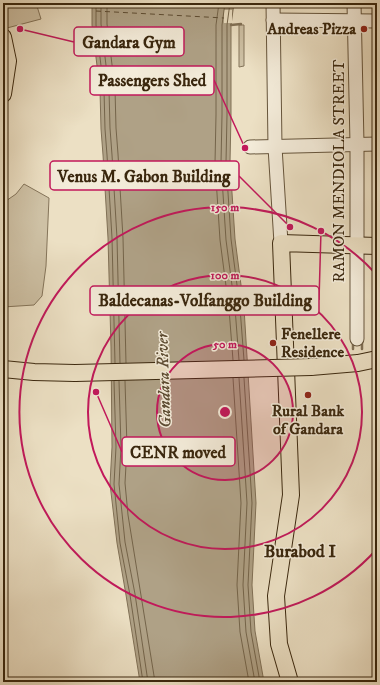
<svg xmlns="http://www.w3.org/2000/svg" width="380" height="685" font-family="'IM FELL DW Pica',serif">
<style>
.green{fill:#cec1a5;stroke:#84745a}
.water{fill:#afa186;stroke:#807056}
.pier{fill:#ece0c4}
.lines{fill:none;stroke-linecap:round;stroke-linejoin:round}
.shore{stroke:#74644a;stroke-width:1}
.stream{stroke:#807056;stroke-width:2.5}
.ferry{stroke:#5d4c32;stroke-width:1;stroke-dasharray:5 4;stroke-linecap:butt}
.minor-casing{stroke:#66553c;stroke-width:15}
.major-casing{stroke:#3a270e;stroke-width:18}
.minor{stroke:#f3ebd9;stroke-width:13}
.major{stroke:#ece0c4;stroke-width:16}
.major-bridge-casing{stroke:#3a270e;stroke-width:18;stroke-linecap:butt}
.major-bridge{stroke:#ece0c4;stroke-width:16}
.ring{fill:none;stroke:#c2185b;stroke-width:2}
.poi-dot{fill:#8f2418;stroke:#f3ebd9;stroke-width:1.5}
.labels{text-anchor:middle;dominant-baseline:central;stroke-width:3;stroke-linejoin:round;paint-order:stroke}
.poi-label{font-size:16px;font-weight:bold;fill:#3a270e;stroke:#f3ebd9;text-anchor:end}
.street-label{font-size:16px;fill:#3a270e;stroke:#f3ebd9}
.water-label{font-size:17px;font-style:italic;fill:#5d4c32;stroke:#f3ebd9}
.quarter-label{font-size:18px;font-weight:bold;fill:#3a270e;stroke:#f3ebd9}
.centre{fill:#c2185b;stroke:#f3ebd9;stroke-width:2}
.ring-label{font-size:12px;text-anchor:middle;font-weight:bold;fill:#c2185b;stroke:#f3ebd9;stroke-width:3;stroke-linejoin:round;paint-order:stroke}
.leader{fill:none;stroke:#c2185b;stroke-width:1.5}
.callout-dot{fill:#c2185b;stroke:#f3ebd9;stroke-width:1.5}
.callout{fill:#f3ebd9;stroke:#c2185b;stroke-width:1.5}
.callout-label{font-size:17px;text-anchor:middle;font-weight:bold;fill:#3a270e}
</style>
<rect width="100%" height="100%" fill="#ece0c4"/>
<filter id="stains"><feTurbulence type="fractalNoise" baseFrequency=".005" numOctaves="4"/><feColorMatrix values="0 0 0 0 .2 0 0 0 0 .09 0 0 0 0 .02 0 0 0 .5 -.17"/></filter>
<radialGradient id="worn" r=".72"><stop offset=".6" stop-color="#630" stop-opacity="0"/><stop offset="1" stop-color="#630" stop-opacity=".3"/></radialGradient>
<g class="green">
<path d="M23 3H36L41 19 7 28 3 17V8Z"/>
<path d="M239 25H244V66L239 67Z"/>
<path d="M24 184 49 198 46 266 42 296 34 305 3 307V203L16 194Z"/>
</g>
<path class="water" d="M92 3H234L231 25V115L230 162 235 239 244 308 256 503 252 585 255 631 264 682H140L126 595 117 543 110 484 112 447 111 347 108 238 103 155 101 129 100 90 92 25Z"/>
<rect class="pier" x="224" y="10" width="8" height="13"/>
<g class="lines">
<g class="shore">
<path d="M96 3V25L104 90 105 129 107 155 112 238 115 363"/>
<path d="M101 3V24L109 90 110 128 112 155 117 238 120 363"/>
<path d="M107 3V24L115 89 116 128 118 154 123 238 126 363"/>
<path d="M219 3 216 25V115L215 163 220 240 229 309 233 360"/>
<path d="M225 3 222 25V115L221 163 226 240 235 308 239 360"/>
<path d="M230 3 227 25V115L226 162 231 239 240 308 244 360"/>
<path d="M233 378 241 503 237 585 240 632 249 682"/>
<path d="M239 378 247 503 243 585 246 632 255 682"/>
<path d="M244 378 252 503 248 585 251 632 260 682"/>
<path d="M114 381 116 447 114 484 120 543 130 595 143 682"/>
<path d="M119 381 121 447 119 484 125 542 135 594 148 682"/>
<path d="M125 381 127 447 125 483 128 515 155 682"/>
</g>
<g class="stream">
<path d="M231 25 241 24"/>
<path d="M353 341V349"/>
<path d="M362 349V341"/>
</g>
<path class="ferry" d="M96 11 224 18"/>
<g class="minor-casing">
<g id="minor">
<path d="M273 3 275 147 281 243"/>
<path d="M354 3 357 144V339"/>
<path d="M273 20 377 21"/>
<path d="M250 147 377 144"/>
</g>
</g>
<g class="major-casing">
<g id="major">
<path d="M3 37 8 61 3 94"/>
<path d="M311 367 358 363 377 359"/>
<path d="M3 369 34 372 75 373"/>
<path d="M290 682 279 644 276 596 291 495 281 243 377 246"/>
</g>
</g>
<use href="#minor" class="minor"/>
<use href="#major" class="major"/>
<g class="major-bridge-casing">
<path id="major-bridge" d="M75 373 311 367"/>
</g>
<use href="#major-bridge" class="major-bridge"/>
</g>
<circle cx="225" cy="412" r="68" fill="#c2185b" fill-opacity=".12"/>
<g class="ring">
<circle cx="225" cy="412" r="68"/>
<circle cx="225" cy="412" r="137"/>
<path d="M376 550A205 205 0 1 1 376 274"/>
</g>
<g class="poi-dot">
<circle cx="364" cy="29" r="4"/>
<circle cx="273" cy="343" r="4"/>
<circle cx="308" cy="395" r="4"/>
</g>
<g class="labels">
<g class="poi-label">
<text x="356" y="29">Andreas Pizza</text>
<text x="281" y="334" text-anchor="start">Fenellere<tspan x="281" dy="18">Residence</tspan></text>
<text x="308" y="411" text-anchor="middle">Rural Bank<tspan x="308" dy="18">of Gandara</tspan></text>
</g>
<g class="street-label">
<text transform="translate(339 171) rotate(-90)">RAMON MENDIOLA STREET</text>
</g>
<g class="water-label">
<text transform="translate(164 380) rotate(-92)">Gandara River</text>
</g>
<g class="quarter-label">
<text x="300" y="552">Burabod I</text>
</g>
</g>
<circle cx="225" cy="412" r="6" class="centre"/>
<g class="ring-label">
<text x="225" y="211">150 m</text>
<text x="225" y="279">100 m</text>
<text x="225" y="348">50 m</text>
</g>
<path class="leader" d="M20 29L74 42M245 148L214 80M290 227L239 176M321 231L319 300M96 392L122 452"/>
<g class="callout-dot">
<circle cx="20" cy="29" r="4"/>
<circle cx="245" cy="148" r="4"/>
<circle cx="290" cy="227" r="4"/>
<circle cx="321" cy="231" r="4"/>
<circle cx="96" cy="392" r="4"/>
</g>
<g class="callout">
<rect x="74" y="27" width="110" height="29" rx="4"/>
<rect x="90" y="66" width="124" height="29" rx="4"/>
<rect x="50" y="161" width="189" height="29" rx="4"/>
<rect x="90" y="286" width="229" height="29" rx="4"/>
<rect x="122" y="437" width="113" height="29" rx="4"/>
</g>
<g class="callout-label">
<text x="129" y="48">Gandara Gym</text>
<text x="152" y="86">Passengers Shed</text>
<text x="144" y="182">Venus M. Gabon Building</text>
<text x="205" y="306">Baldecanas-Volfanggo Building</text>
<text x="178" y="458">CENR moved</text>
</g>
<rect width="380" height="685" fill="none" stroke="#ece0c4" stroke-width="16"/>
<rect x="4" y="4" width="372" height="677" fill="none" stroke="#3a270e" stroke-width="2"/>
<rect x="8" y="8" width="364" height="669" fill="none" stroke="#3a270e"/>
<rect width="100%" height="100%" filter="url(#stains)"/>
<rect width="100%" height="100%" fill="url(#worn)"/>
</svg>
